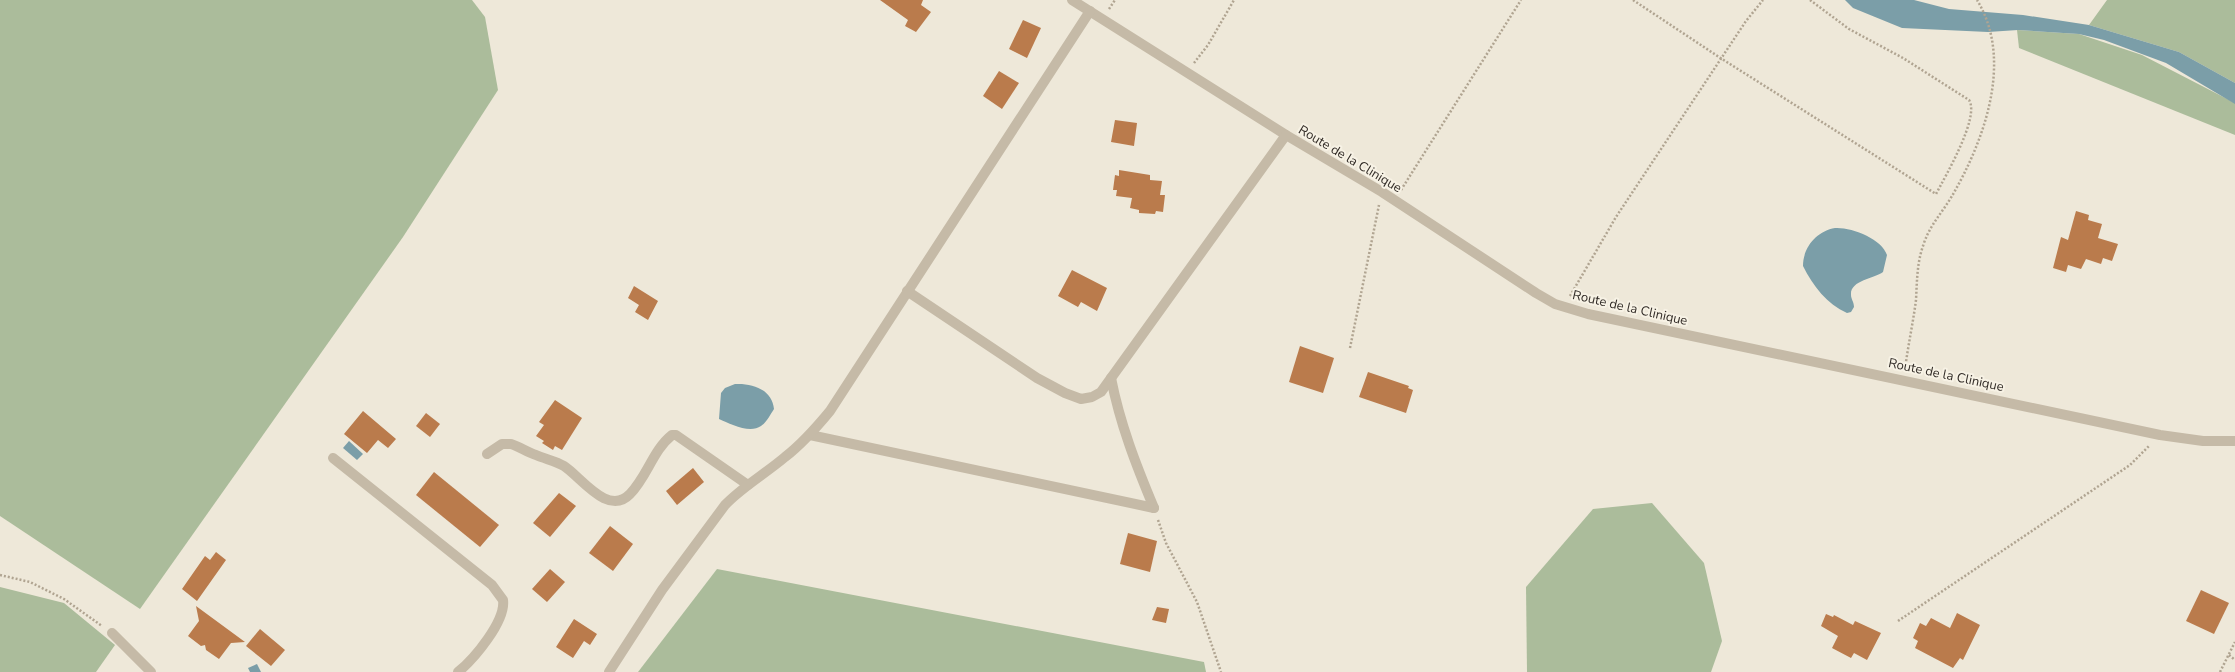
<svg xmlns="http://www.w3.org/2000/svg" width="2235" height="672" font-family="'Nunito Sans',sans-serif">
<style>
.green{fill:#abbc9b}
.water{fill:#7b9ea8}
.building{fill:#ba7b4c}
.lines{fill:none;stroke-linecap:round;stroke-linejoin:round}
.path{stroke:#b0a491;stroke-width:2.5;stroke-dasharray:2 2;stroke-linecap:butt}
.street{stroke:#c5baa7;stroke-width:10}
.labels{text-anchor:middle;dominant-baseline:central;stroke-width:4;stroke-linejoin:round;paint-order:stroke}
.street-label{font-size:13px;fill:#322c27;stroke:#f7f2e5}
</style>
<rect width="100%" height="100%" fill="#eee8d9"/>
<g class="green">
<path d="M0 0H472L485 17 498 90 403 237 140 609 0 516Z"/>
<path d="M2107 0H2235V83L2179 52 2089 25Z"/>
<path d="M2017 30 2079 34 2142 55 2235 103V135L2019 48Z"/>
<path d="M1652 503 1704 563 1722 641 1711 672H1527L1526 587 1593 509Z"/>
<path d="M717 569 1204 662 1206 672H638Z"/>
<path d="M0 587 64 603 115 645 96 672H0Z"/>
</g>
<g class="water">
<path d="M1845 0H1914L1949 9 2023 15 2089 25 2179 52 2235 83V104L2166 63 2104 40 2079 34 2018 30 1988 32 1902 28 1853 8Z"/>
<path d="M1835 228C1852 227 1882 239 1887 255L1883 272C1874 279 1850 280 1851 295 1851 299 1854 302 1854 307L1851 312 1847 313C1827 304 1813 286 1803 266 1803 247 1817 231 1835 228Z"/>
<path d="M735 384C752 383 772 389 774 409 770 415 767 422 761 426 750 434 730 424 719 419L721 393 725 388Z"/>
<path d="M349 441 363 454 357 460 343 448Z"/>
<path d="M257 664 261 672H250L248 668Z"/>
</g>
<g class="building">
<path d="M880 0H923L921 5 931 12 916 32 905 26 908 20Z"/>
<path d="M1023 20 1041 28 1027 58 1009 49Z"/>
<path d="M999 71 1019 83 1002 109 983 96Z"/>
<path d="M1115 120 1137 123 1134 146 1111 142Z"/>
<path d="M1119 170 1150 175V180L1162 181 1160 195H1165L1163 212 1156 211 1155 214 1139 213V210L1130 208 1132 198 1116 196 1117 190H1113L1115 175 1119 176Z"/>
<path d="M2076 211 2089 215 2088 220 2102 224 2098 238 2118 244 2112 261 2103 258 2101 264 2086 259 2081 269 2068 265 2066 272 2053 268 2061 237 2068 240Z"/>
<path d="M1072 270 1107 288 1097 311 1081 302 1078 307 1058 296Z"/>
<path d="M634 286 658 301 648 320 635 312 639 305 628 298Z"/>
<path d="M1300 346 1334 358 1323 393 1289 382Z"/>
<path d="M1368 372 1409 386 1408 388 1413 390 1406 413 1359 397Z"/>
<path d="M555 400 582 418 562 450 555 446 553 450 542 443 544 441 536 436 544 425 539 422Z"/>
<path d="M363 411 396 439 388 448 378 440 367 453 344 434Z"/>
<path d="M426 413 440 424 430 437 416 426Z"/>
<path d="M693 468 704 482 677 505 666 491Z"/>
<path d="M434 472 499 525 480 547 416 495Z"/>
<path d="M559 493 576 506 550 537 533 523Z"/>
<path d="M610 526 633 544 613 571 589 553Z"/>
<path d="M1128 533 1157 541 1150 572 1120 564Z"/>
<path d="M216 552 226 560 197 601 182 589 205 556 210 560Z"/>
<path d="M550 569 565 582 547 602 532 589Z"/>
<path d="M2201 590 2229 603 2214 634 2186 621Z"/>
<path d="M196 606 245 642 231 643 219 659 206 650 205 645 201 646 188 636 199 621Z"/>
<path d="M1157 607 1169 609 1166 623 1152 620Z"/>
<path d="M1957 613 1980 625 1963 660 1960 658 1953 668 1915 648 1918 641 1913 638 1920 623 1926 626 1931 618 1950 628Z"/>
<path d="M1826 614 1833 617 1834 615 1853 625 1855 621 1881 633 1867 660 1854 653 1851 658 1832 648 1838 636 1821 626Z"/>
<path d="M574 619 597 634 590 645 584 641 573 658 556 647Z"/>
<path d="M260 629 285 650 271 666 246 646Z"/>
</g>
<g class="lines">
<g class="path">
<path d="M1633 0 1722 59 1936 194C1946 175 1980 117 1969 100L1903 58 1849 29 1810 0"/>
<path d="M1109 9 1115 0"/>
<path d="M1194 63 1208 45 1234 0"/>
<path d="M1401 190 1521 0"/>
<path d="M1570 296 1616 217 1746 21 1763 0"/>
<path d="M1350 348 1379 205"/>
<path d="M1905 369C1908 346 1913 323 1916 300 1917 281 1917 263 1923 246 1929 226 1942 213 1952 196 1984 141 2014 60 1977 0"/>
<path d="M1158 520 1166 543 1197 602 1221 672"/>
<path d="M0 575 30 582 64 599 102 626"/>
<path d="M1898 621 2130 465 2150 445"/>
<path d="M2229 655 2235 660"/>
<path d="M2220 672 2235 642"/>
</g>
<g class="street">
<path d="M1072 0 1286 135 1382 192 1536 293 1555 304 1588 314 2160 435 2203 441H2235"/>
<path d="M907 291 1037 378 1065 393 1081 399 1092 397 1101 392 1286 135"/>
<path d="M1111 378C1120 424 1136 465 1154 508"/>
<path d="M810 435 1154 508"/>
<path d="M487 454 502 444H511C520 447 527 452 536 455 545 459 556 461 564 466 581 477 608 517 630 494 647 477 653 450 672 435H676L748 485"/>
<path d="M333 458 492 585 503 600C506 621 474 659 458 672"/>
<path d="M112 633 151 672"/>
<path d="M609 672 662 590 725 505C742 487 765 474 785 457 802 444 816 428 830 411L1090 11"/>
</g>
</g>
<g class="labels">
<g class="street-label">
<text transform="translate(1350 159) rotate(31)">Route de la Clinique</text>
<text transform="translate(1630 308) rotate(13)">Route de la Clinique</text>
<text transform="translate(1946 375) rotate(12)">Route de la Clinique</text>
</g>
</g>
</svg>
